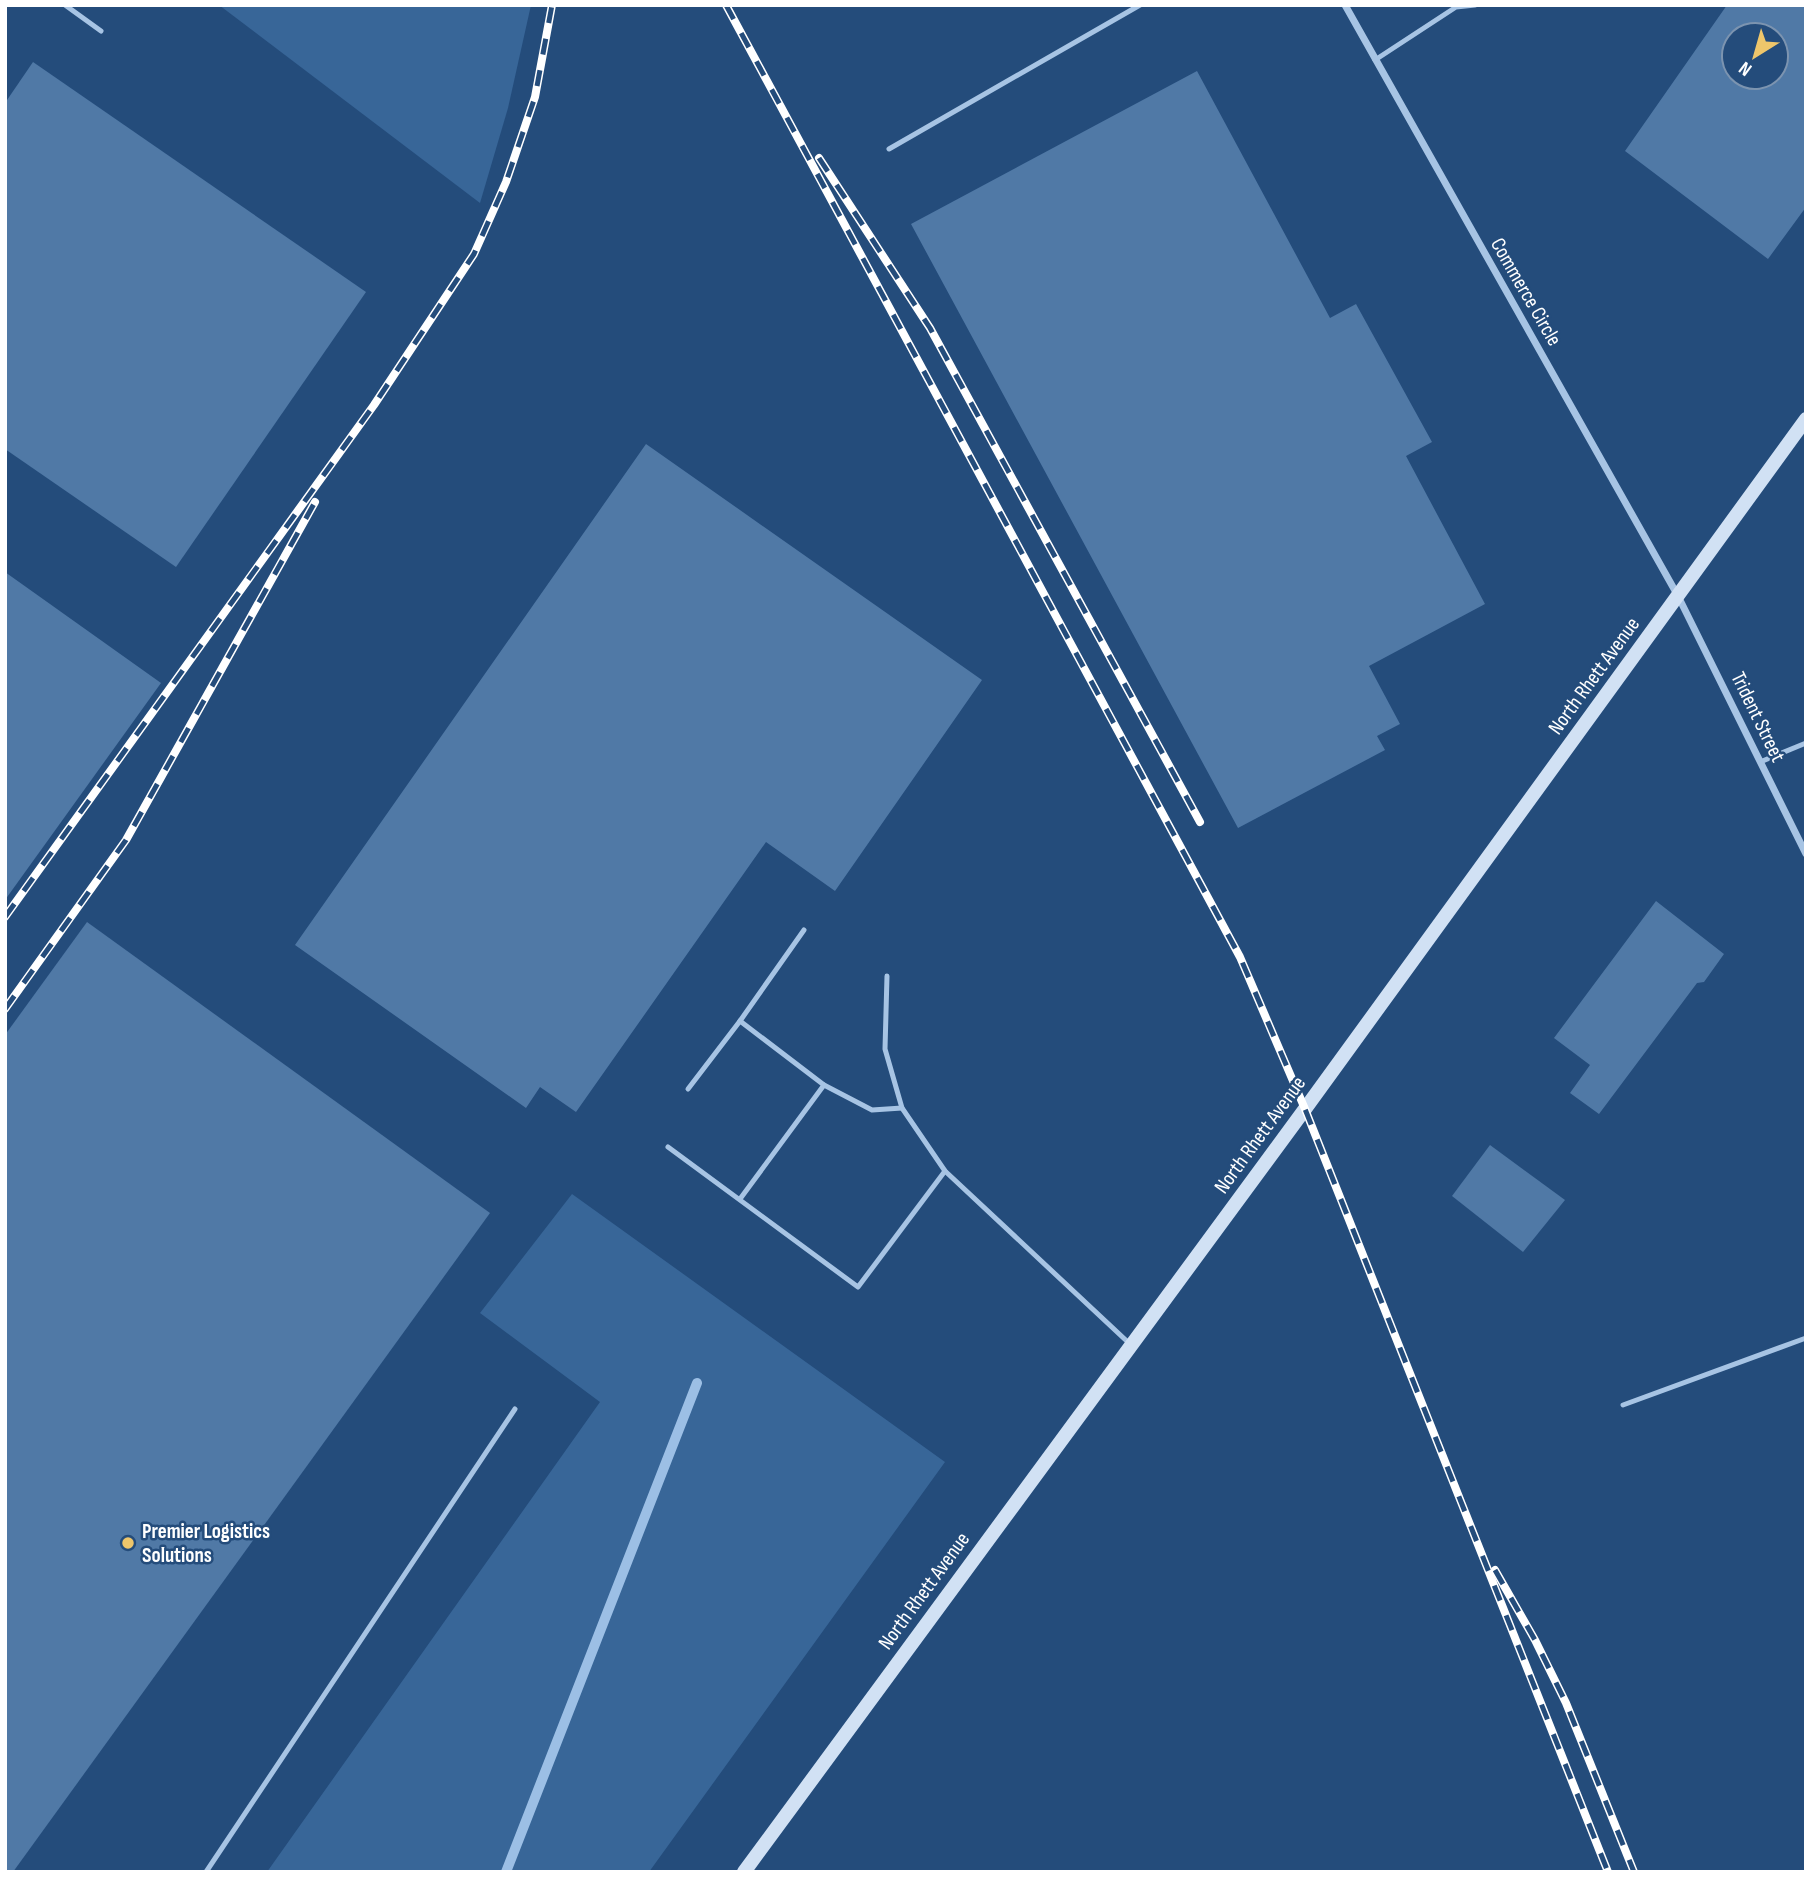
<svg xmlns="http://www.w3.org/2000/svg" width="1811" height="1877" font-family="'Sofia Sans Condensed',sans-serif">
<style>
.green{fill:#386698}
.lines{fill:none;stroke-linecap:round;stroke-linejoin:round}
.stream{stroke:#9cbfe5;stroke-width:10}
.building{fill:#5079a6;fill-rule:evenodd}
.lane{stroke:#a7c4e4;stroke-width:5}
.street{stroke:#a7c4e4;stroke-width:7}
.secondary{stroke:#d1e1f4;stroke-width:14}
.rail-casing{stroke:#fff;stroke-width:8}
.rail{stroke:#244c7b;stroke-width:5;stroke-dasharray:16;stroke-linecap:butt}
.poi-dot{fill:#eec66b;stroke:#244c7b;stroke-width:2.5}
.labels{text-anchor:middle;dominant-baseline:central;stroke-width:5;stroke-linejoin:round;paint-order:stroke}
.street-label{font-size:21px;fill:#fff;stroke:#244c7b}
.poi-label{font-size:21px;font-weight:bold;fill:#fff;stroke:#244c7b;text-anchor:start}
</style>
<rect width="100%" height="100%" fill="#244c7b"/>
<g class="green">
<path d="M219 5H531L508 108 480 203Z"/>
<path d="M572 1194 945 1462 649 1872H267L600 1402 480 1313Z"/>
</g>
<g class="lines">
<path class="stream" d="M506 1872 697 1383"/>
</g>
<g class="building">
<path d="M1727 5H1806V207L1768 259 1625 151ZM1734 35H1776V77H1734Z"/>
<path d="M33 62 366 292 176 567 5 449V103Z"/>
<path d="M1197 71 1330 318 1356 304 1432 442 1406 456 1485 604 1369 666 1400 724 1377 736 1385 750 1238 828 911 224Z"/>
<path d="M646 444 982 680 835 891 766 842 576 1112 540 1087 526 1108 295 945Z"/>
<path d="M5 572 161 683 5 900Z"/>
<path d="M1656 901 1724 954 1704 982 1697 983 1599 1114 1570 1093 1590 1065 1554 1038Z"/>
<path d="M87 922 490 1213 13 1872H5V1035Z"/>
<path d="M1490 1145 1565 1200 1523 1252 1452 1196Z"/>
</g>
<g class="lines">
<g class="lane">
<path d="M65 5 101 31"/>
<path d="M1375 60 1456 7 1475 5"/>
<path d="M889 149 1140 5"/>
<path d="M1760 762 1806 743"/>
<path d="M804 930 740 1021 824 1085 872 1110 902 1108"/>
<path d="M887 976 885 1049 902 1108 945 1171 1131 1345"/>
<path d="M688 1089 740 1021"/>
<path d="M668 1147 858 1287 945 1171"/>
<path d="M740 1199 824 1085"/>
<path d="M1623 1405 1806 1338"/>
<path d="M206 1872 515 1409"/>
</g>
<path class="street" d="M1345 5 1678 596 1806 854"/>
<path class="secondary" d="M744 1872 1305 1109 1806 419"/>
<g class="rail-casing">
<g id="rail">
<path d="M726 5 1240 957 1305 1109 1608 1872"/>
<path d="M819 158 930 328 1200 822"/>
<path d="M5 917 374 405 474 254 506 182 535 97 552 5"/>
<path d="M5 1009 126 840 315 502"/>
<path d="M1495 1570 1535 1640 1566 1703 1634 1872"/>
</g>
</g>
<use href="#rail" class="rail"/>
</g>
<circle class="poi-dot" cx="128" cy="1543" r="7"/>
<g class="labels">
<g class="street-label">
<text transform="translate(1526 292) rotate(60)">Commerce Circle</text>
<text transform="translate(1594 676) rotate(-54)">North Rhett Avenue</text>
<text transform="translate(1758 717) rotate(64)">Trident Street</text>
<text transform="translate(1260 1135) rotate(-54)">North Rhett Avenue</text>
<text transform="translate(924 1591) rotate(-54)">North Rhett Avenue</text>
</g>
<g class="poi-label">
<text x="142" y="1531">Premier Logistics<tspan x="142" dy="24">Solutions</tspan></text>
</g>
</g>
<rect width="1811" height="1877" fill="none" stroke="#ffffff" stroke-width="14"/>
<g transform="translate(1755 56) rotate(217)"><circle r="33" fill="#244c7b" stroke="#7c94b0" stroke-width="2"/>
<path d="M0-5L12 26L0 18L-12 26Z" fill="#eec66b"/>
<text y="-10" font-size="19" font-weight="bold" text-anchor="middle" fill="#ffffff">N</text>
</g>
</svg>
